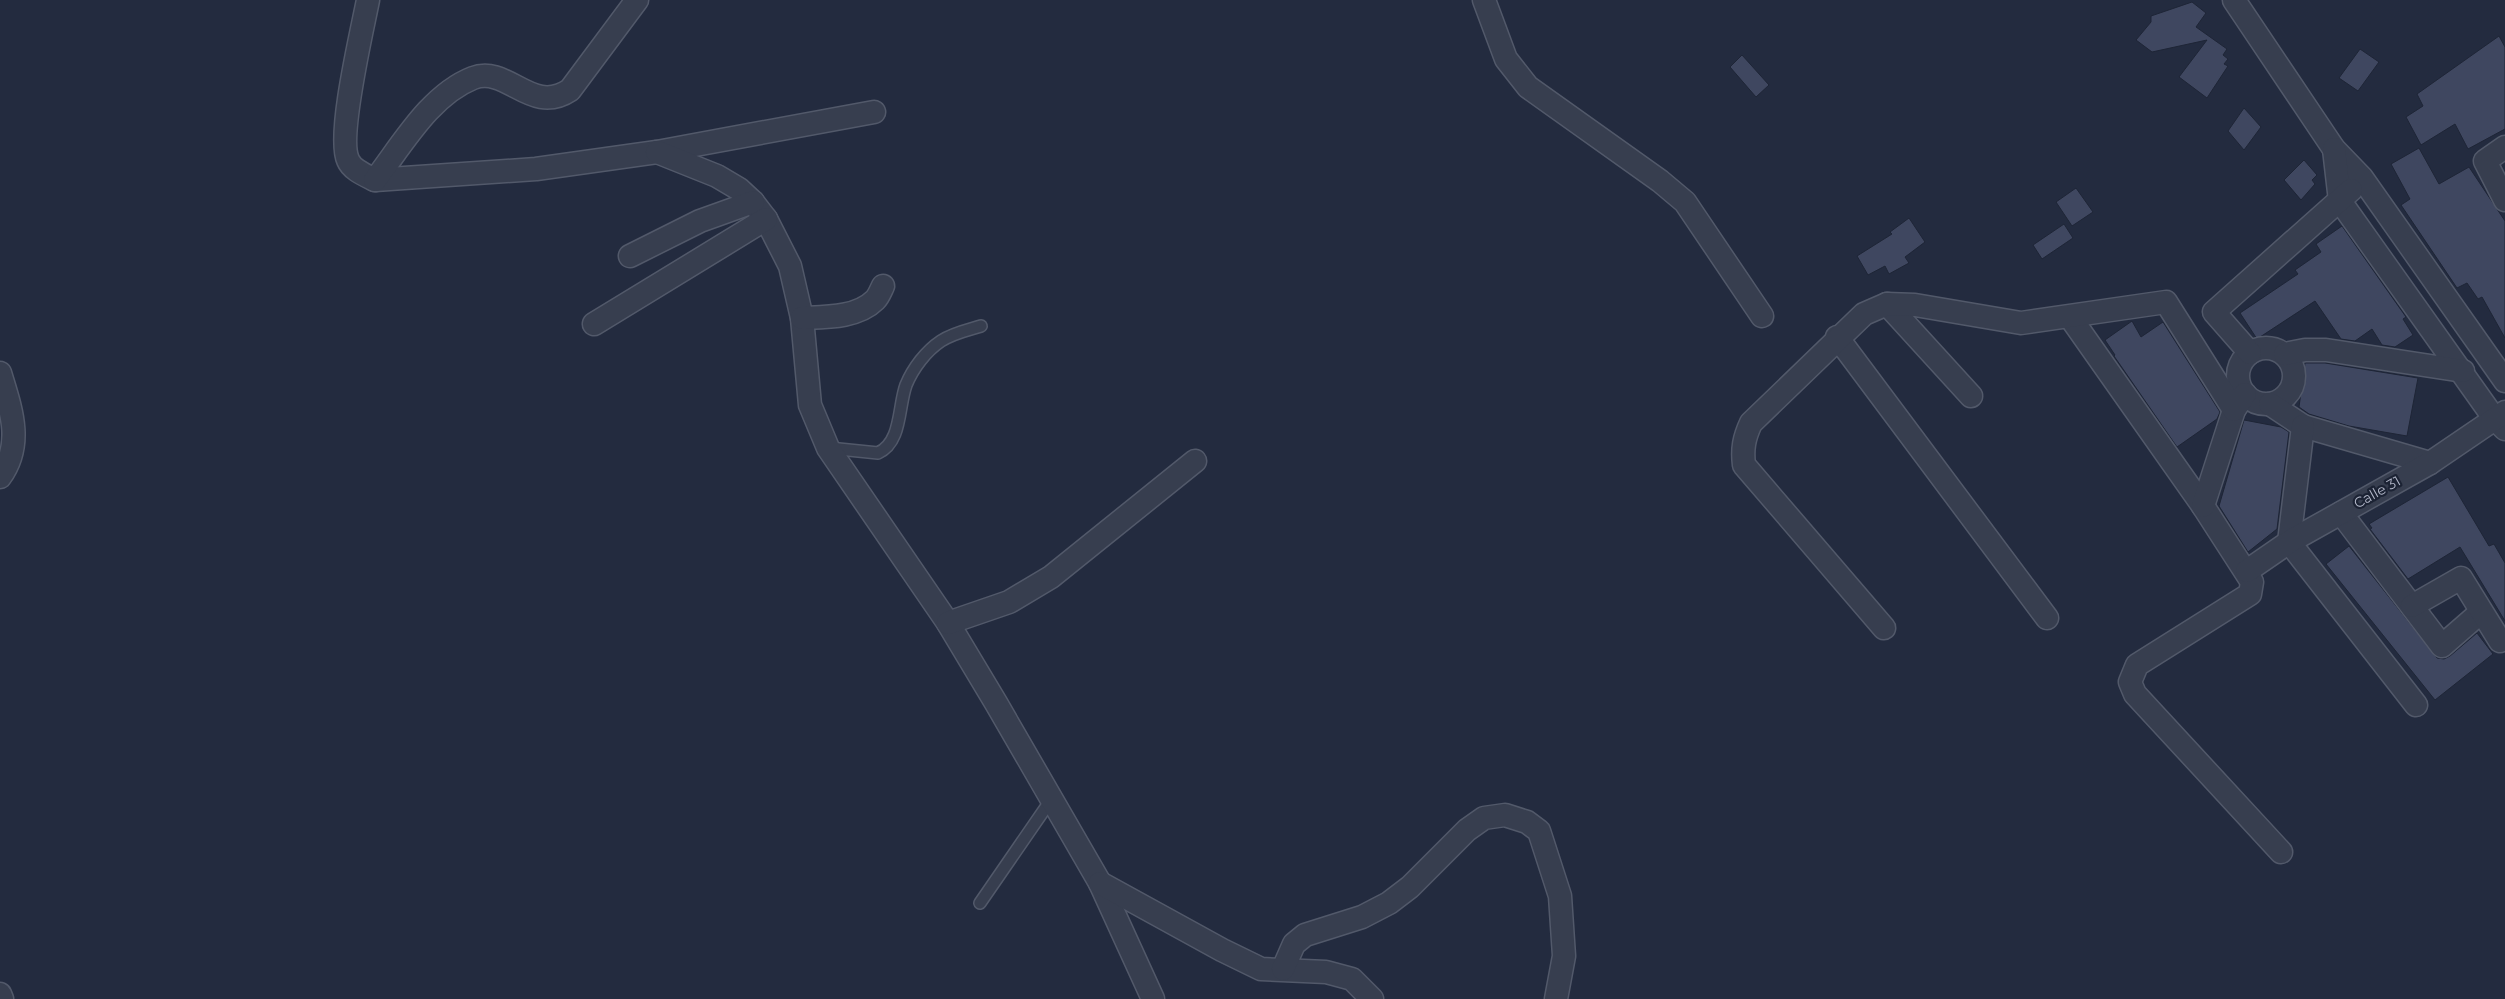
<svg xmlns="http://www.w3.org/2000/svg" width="2505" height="999" font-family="Montserrat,sans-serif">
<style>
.building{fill:#3f4760;stroke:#1e2536}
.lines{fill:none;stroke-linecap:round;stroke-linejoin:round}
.service-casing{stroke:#52596a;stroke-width:14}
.minor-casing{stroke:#52596a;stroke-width:25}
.service{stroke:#373e4f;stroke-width:11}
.minor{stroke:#373e4f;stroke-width:22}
.labels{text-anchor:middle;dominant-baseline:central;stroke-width:4.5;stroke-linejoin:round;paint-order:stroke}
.street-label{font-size:14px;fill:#b4b9ca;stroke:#1c2334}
</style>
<rect width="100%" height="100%" fill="#232b3f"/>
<g class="building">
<path d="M2192 2 2206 13 2196 27 2227 49 2223 55 2228 59 2224 64 2228 66 2207 98 2179 77 2207 40 2152 52 2136 40 2151 22V16Z"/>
<path d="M2499 36 2505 47V129L2468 149 2455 124 2421 145 2406 117 2423 106 2417 94Z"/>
<path d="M2360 49 2379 62 2358 91 2339 78Z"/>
<path d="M1742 55 1769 85 1756 97 1730 67Z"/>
<path d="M2244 108 2261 127 2244 150 2228 131Z"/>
<path d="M2419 148 2439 184 2469 167 2505 221V338L2482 297 2478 299 2467 283 2457 288 2401 205 2410 199 2391 164Z"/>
<path d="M2304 160 2317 175 2312 180 2315 184 2301 200 2284 180Z"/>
<path d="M2076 188 2093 212 2072 226 2056 202Z"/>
<path d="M1909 218 1925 242 1905 257 1909 263 1889 274 1885 266 1868 275 1857 256 1892 234 1890 232Z"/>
<path d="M2064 224 2073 238 2042 259 2033 245Z"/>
<path d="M2342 226 2406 317 2403 319 2413 335 2395 347 2382 345 2372 329 2355 341 2341 339 2315 301 2257 339 2240 313 2298 274 2295 270 2321 252 2316 244Z"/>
<path d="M2132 321 2141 337 2163 322 2220 412 2217 419 2177 447 2114 356 2115 355 2105 340Z"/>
<path d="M2305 363H2325L2418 378 2407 436 2349 426 2309 414 2299 407Z"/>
<path d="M2244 420 2281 427 2289 432 2277 529 2248 552 2219 506Z"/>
<path d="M2448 477 2489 546 2494 544 2505 563V621L2460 547 2408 579 2370 529 2372 528 2369 524Z"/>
<path d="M2349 546 2437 658 2444 659 2450 656 2477 633 2493 654 2435 700 2326 564Z"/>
</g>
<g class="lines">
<g class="service-casing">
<g id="service">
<path d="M829 448 878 453C902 442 898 407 906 385 913 368 926 351 941 341 953 333 968 330 981 326"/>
<path d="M980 903 1051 800"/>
</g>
</g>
<g class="minor-casing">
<g id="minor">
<path d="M368 0C362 31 337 136 348 160 352 170 365 175 375 180L536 169 657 152 874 112"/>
<path d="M1484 0 1506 59 1528 87 1660 181 1685 202 1762 316"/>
<path d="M2234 0 2334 149 2362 178 2505 381"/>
<path d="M2505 147 2485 161 2505 200"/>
<path d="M2334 149 2340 201 2494 418 2505 429"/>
<path d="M657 152 717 176 739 189 753 202 766 219 790 266 802 318 810 405 828 448 948 623 996 703 1100 883 1153 999"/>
<path d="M375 180C402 145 430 95 473 78 508 65 531 116 570 90L637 0"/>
<path d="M630 256 700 221 753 202"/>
<path d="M1887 304 1971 396"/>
<path d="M2070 317 2203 506 2252 582 2250 594 2137 665 2130 682 2135 694 2281 852"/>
<path d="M802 318C825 317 857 318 875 300 879 296 881 290 883 286"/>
<path d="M594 324 766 219"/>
<path d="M1837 337 2047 618"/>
<circle cx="2266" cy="376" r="28"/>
<path d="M2250 353 2214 312 2351 190"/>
<path d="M2285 354 2305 350H2326L2463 371"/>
<path d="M0 373C11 409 24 444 0 477"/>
<path d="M2270 404 2303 426 2430 463"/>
<path d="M2303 426 2289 542 2416 705"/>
<path d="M2203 506 2234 410"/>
<path d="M2341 513 2442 646 2481 612"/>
<path d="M2247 571 2289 542 2430 463 2505 412"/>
<path d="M2412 606 2461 578 2500 641"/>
<path d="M948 623 1009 602 1051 577 1195 461"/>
<path d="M1884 628 1744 465C1742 449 1744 438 1751 423L1864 314 1887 304 1915 305 2021 323 2166 302 2234 410 2245 394"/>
<path d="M1100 883 1222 950 1261 969 1326 972 1352 979 1372 999"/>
<path d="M1283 969 1294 944 1305 935 1362 917 1389 903 1410 887 1467 830 1484 818 1505 815 1527 822 1539 831 1560 896 1564 956 1556 999"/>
<path d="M0 994 2 999"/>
</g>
</g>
<use href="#service" class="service"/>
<use href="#minor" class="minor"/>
</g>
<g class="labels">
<g class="street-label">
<text transform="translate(2377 492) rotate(-29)">Calle 31</text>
</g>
</g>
</svg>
